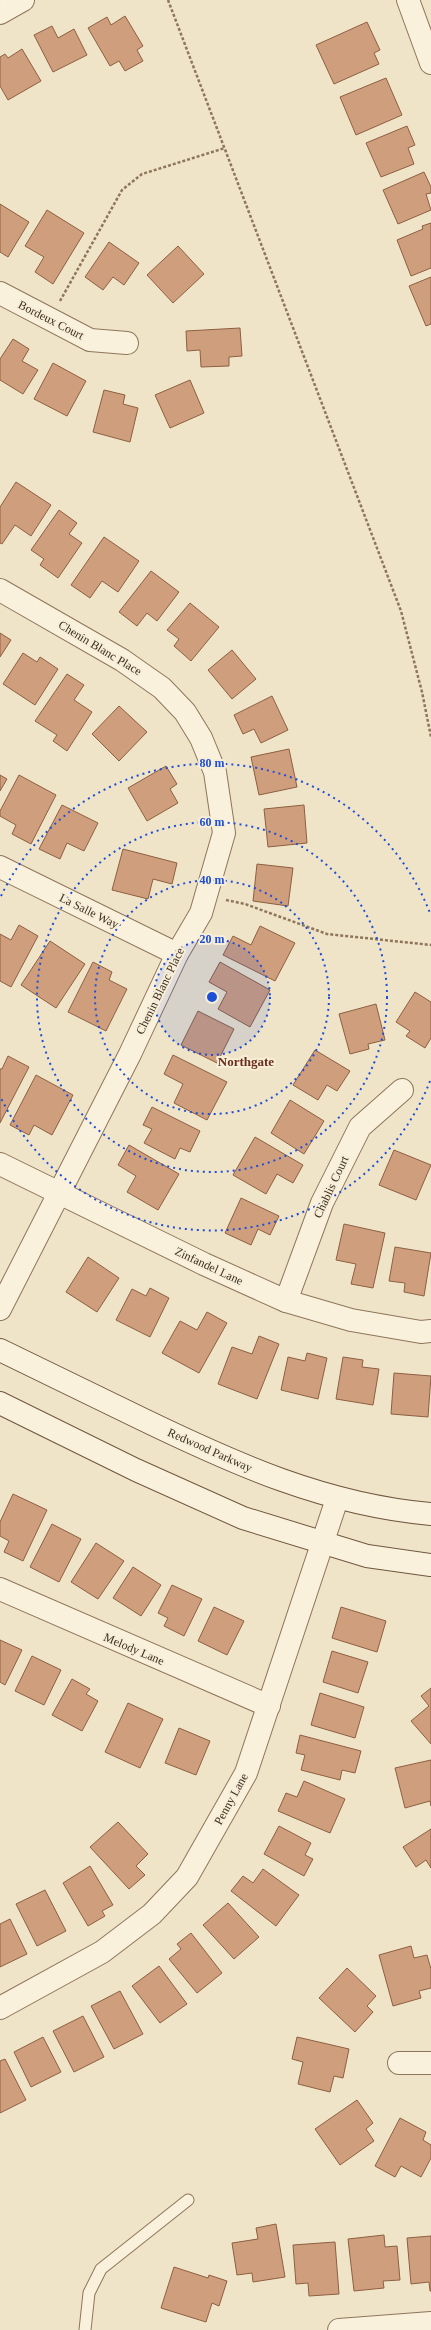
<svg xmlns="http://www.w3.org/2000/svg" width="431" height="2330" font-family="Georgia,serif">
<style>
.building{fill:#cf9f7d;stroke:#8d5f41}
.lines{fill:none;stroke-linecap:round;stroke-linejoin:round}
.lane-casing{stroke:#8d765c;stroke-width:13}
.street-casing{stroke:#8d765c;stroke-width:24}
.secondary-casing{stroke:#6f573f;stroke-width:24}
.path{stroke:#8d765c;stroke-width:2.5;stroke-dasharray:3 2;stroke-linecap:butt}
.lane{stroke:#faf1dc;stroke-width:11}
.street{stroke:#faf1dc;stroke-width:22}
.secondary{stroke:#faf1dc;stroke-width:22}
.ring{fill:none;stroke:#1d4ed8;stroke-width:2;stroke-dasharray:2 4}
.labels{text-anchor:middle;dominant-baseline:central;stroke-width:4;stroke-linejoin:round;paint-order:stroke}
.street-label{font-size:12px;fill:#3d2e20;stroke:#f7eed8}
.neighbourhood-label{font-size:13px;font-weight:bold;fill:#6b2e1e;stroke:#f7eed8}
.centre{fill:#1d4ed8;stroke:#f7eed8;stroke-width:2}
.ring-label{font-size:12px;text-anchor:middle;font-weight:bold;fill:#1d4ed8;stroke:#f7eed8;stroke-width:4;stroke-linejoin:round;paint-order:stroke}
</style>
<rect width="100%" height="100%" fill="#f0e4c8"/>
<g class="building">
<path d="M125 16 143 46 137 50 143 61 125 71 119 61 110 66 88 28 107 17 111 25Z"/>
<path d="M367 22 380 50 374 53 379 64 334 84 316 45Z"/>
<path d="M52 26 58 38 74 29 87 55 53 72 34 35Z"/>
<path d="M22 49 41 81 8 100 0 86V57L5 54 8 58Z"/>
<path d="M386 78 402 115 356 135 340 97Z"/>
<path d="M407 126 415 145 408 148 414 164 381 177 366 143Z"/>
<path d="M424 172 431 187V193L426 194 431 210 398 224 383 190Z"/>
<path d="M0 204 29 222 8 257 0 252Z"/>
<path d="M47 210 84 233 53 284 35 272 44 257 25 246Z"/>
<path d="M431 223V268L411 276 397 240 423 229 422 226Z"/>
<path d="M109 242 139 263 124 285 113 277 103 290 85 277Z"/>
<path d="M178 246 204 274 173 303 147 275Z"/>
<path d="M431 277V324L426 326 409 286Z"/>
<path d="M240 328 242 356 229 357V366L201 367 200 350 187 351 186 331Z"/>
<path d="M13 339 29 349 22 361 38 370 23 394 0 380V359Z"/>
<path d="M53 363 86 381 67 416 34 399Z"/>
<path d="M190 380 204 413 170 428 155 395Z"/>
<path d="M104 390 125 395 123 404 138 408 130 442 93 432Z"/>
<path d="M16 482 51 505 31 536 15 525 2 544 0 543V507Z"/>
<path d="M59 510 77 523 69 534 82 543 58 578 40 565 44 559 31 550Z"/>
<path d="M104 537 139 561 118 592 102 581 90 598 71 585Z"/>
<path d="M151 571 179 592 157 621 147 613 137 626 119 612Z"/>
<path d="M190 603 219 627 191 661 174 646 179 639 167 630Z"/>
<path d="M0 633 11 640 0 657Z"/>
<path d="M232 650 256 679 232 699 208 670Z"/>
<path d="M23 653 37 662 40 657 58 669 35 705 3 684Z"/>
<path d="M67 674 84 685 74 700 92 712 67 751 53 741 57 735 35 721Z"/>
<path d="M272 696 288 730 261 743 254 729 243 734 234 715Z"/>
<path d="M119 706 147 732 119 761 92 734Z"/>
<path d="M289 749 297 787 259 795 251 757Z"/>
<path d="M166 766 177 784 170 789 178 803 147 821 128 788Z"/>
<path d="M0 775 7 779 0 791Z"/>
<path d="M19 775 56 795 31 844 12 834 16 825 0 816V811Z"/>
<path d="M62 805 98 823 84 851 67 843 60 859 39 849Z"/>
<path d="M304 805 307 843 268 847 264 809Z"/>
<path d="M123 849 177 863 172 884 153 879 148 899 112 890Z"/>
<path d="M257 864 293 868 288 906 253 901Z"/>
<path d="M19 925 38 936 11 987 0 981V934L11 940Z"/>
<path d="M260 926 295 943 275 981 223 955 233 936 251 945Z"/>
<path d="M50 941 85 964 56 1008 21 985Z"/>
<path d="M93 962 112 972 109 980 127 989 106 1031 68 1012Z"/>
<path d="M220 962 270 990 250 1027 218 1009 227 992 209 982Z"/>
<path d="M415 992 431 1002V1038L425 1048 406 1036 410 1031 396 1022Z"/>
<path d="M376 1004 385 1040 368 1044 369 1049 350 1054 339 1014Z"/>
<path d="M198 1011 234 1029 217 1063 181 1045Z"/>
<path d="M315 1050 350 1071 337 1091 327 1085 318 1100 293 1085Z"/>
<path d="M173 1055 227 1082 207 1120 174 1103 183 1084 164 1074Z"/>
<path d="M8 1056 29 1067 0 1123V1069H2Z"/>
<path d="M36 1075 73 1095 52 1135 34 1125 29 1135 10 1125Z"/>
<path d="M290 1100 324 1121 304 1154 271 1133Z"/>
<path d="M152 1107 200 1131 190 1152 180 1148 175 1159 144 1143 152 1129 143 1125Z"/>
<path d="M255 1137 303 1165 293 1183 277 1174 266 1194 233 1175Z"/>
<path d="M129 1145 179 1174 158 1210 127 1192 136 1176 118 1165Z"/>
<path d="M394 1150 431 1165 416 1200 379 1185Z"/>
<path d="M241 1198 279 1216 270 1235 258 1229 251 1245 225 1233Z"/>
<path d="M344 1224 385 1233 373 1288 351 1284 356 1264 336 1260Z"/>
<path d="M395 1247 431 1253 424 1296 404 1292 405 1283 389 1281Z"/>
<path d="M88 1257 119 1278 97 1312 66 1292Z"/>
<path d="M150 1288 169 1298 150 1337 116 1320 132 1289 146 1296Z"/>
<path d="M207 1312 227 1323 199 1373 162 1353 180 1321 197 1330Z"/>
<path d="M259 1336 279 1344 257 1399 218 1384 232 1347 252 1354Z"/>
<path d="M307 1353 327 1358 318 1399 281 1390 288 1357 305 1361Z"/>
<path d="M343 1357 363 1360 362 1367 379 1369 373 1405 336 1399Z"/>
<path d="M394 1373 431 1376 428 1417 391 1414Z"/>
<path d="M13 1494 47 1510 23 1561 4 1552 9 1541 0 1536V1522Z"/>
<path d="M52 1524 81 1539 59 1582 30 1567Z"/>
<path d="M96 1543 124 1561 98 1599 71 1582Z"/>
<path d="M133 1567 161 1585 141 1616 113 1598Z"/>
<path d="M172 1585 202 1599 184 1636 164 1626 168 1618 158 1613Z"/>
<path d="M214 1607 244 1621 227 1655 198 1641Z"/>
<path d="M341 1607 386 1621 377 1652 332 1638Z"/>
<path d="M0 1640 22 1650 5 1685 0 1682Z"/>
<path d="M332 1651 368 1662 358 1693 323 1682Z"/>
<path d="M32 1656 61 1670 44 1705 15 1691Z"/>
<path d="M72 1679 90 1689 86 1694 98 1701 82 1731 52 1715Z"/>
<path d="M431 1688V1744L411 1721 429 1706 421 1696Z"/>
<path d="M320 1693 364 1707 355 1738 311 1725Z"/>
<path d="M128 1703 163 1719 140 1768 105 1752Z"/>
<path d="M179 1728 210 1741 196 1775 165 1763Z"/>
<path d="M300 1735 361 1751 355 1773 342 1770 340 1780 301 1770 305 1755 296 1753Z"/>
<path d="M431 1760V1806L430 1801 405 1808 395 1768Z"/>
<path d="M304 1781 345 1799 330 1833 278 1811 286 1793 297 1797Z"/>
<path d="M118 1822 148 1854 136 1866 145 1875 129 1889 90 1847Z"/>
<path d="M279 1826 311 1843 305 1855 313 1859 304 1876 264 1854Z"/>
<path d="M431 1829V1868L426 1860 416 1867 403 1847Z"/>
<path d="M90 1866 113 1905 102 1911 105 1916 88 1926 63 1883Z"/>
<path d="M263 1869 299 1895 276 1926 231 1891 243 1876 253 1883Z"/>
<path d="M45 1890 66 1931 37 1946 16 1904Z"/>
<path d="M228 1903 259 1937 234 1959 203 1925Z"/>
<path d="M10 1919 27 1954 0 1967V1924Z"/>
<path d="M191 1933 222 1973 197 1993 169 1959 181 1949 177 1944Z"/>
<path d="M411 1946 414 1958 427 1955 431 1969V1988L419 1991 421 1998 393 2006 379 1955Z"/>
<path d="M159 1966 187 2004 160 2023 132 1986Z"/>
<path d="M347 1968 376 1996 367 2006 373 2012 355 2032 319 1998Z"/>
<path d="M120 1991 143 2034 114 2049 91 2006Z"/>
<path d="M83 2016 104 2057 74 2072 53 2031Z"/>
<path d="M43 2037 61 2072 31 2087 14 2052Z"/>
<path d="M297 2037 349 2049 343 2078 334 2076 330 2092 298 2084 303 2062 292 2059Z"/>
<path d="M5 2059 26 2100 0 2113V2061Z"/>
<path d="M357 2100 373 2123 366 2129 374 2141 340 2165 315 2129Z"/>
<path d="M400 2118 426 2132 423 2140 431 2145V2158L421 2177 401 2166 395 2177 375 2166Z"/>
<path d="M276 2224 285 2277 253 2282 252 2273 237 2275 232 2243 258 2239 256 2228Z"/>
<path d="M384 2235 385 2247 397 2246 400 2280 383 2281 384 2288 354 2291 348 2239Z"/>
<path d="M431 2236V2291H430L429 2282 411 2284 407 2238Z"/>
<path d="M335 2242 339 2294 309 2296 308 2283 296 2284 293 2245Z"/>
<path d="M174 2267 208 2278 209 2275 227 2281 219 2306 212 2303 206 2322 161 2308Z"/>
</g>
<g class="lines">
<g class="lane-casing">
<path id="lane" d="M85 2330 89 2293 101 2269 188 2200"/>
</g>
<g class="street-casing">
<g id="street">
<path d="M408 0 431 63"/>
<path d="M0 13 23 0"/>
<path d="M0 293 90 340 127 343"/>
<path d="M0 590 122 660 162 688 185 712 201 738 215 772 224 833 201 913 177 954 130 1054 0 1309"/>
<path d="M0 867 177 954"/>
<path d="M0 1164 204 1264 286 1301 351 1320 421 1332 431 1331"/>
<path d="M286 1301 322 1203 360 1127 402 1090"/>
<path d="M0 1589 269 1706"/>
<path d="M0 2008 102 1952 152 1914 187 1877 246 1773 337 1499"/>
<path d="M399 2063H431"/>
<path d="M339 2330 431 2323"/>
</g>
</g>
<g class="secondary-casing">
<g id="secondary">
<path d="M0 1350C47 1373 95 1396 142 1419 235 1464 326 1505 431 1514"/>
<path d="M0 1403 136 1470 243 1518 367 1556 431 1565"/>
</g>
</g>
<g class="path">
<path d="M168 0 401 611 422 692 431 737"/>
<path d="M60 301 122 190 142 174 225 148"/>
<path d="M226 900 245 904 327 934 431 945"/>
</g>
<use href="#lane" class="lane"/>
<use href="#street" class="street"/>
<use href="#secondary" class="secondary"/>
</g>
<circle cx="212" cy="997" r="58" fill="#1d4ed8" fill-opacity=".12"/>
<g class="ring">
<circle cx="212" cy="997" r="58"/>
<circle cx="212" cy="997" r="117"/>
<circle cx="212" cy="997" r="175"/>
<path d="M430 1081A234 234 0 0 1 1 1098M1 896A234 234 0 0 1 430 913"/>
</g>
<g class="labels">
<g class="street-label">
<text transform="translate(51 320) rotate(27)">Bordeux Court</text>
<text transform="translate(100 648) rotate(31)">Chenin Blanc Place</text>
<text transform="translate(89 911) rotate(26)">La Salle Way</text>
<text transform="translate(160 991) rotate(-64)">Chenin Blanc Place</text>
<text transform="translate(331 1187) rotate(-65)">Chablis Court</text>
<text transform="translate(209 1266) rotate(25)">Zinfandel Lane</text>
<text transform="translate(210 1450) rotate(24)">Redwood Parkway</text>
<text transform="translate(134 1649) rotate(23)">Melody Lane</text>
<text transform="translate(231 1799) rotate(-61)">Penny Lane</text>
</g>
<g class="neighbourhood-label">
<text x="246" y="1061">Northgate</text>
</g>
</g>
<circle cx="212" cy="997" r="6" class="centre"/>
<g class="ring-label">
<text x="212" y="767">80 m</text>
<text x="212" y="826">60 m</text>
<text x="212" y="884">40 m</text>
<text x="212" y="943">20 m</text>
</g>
</svg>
